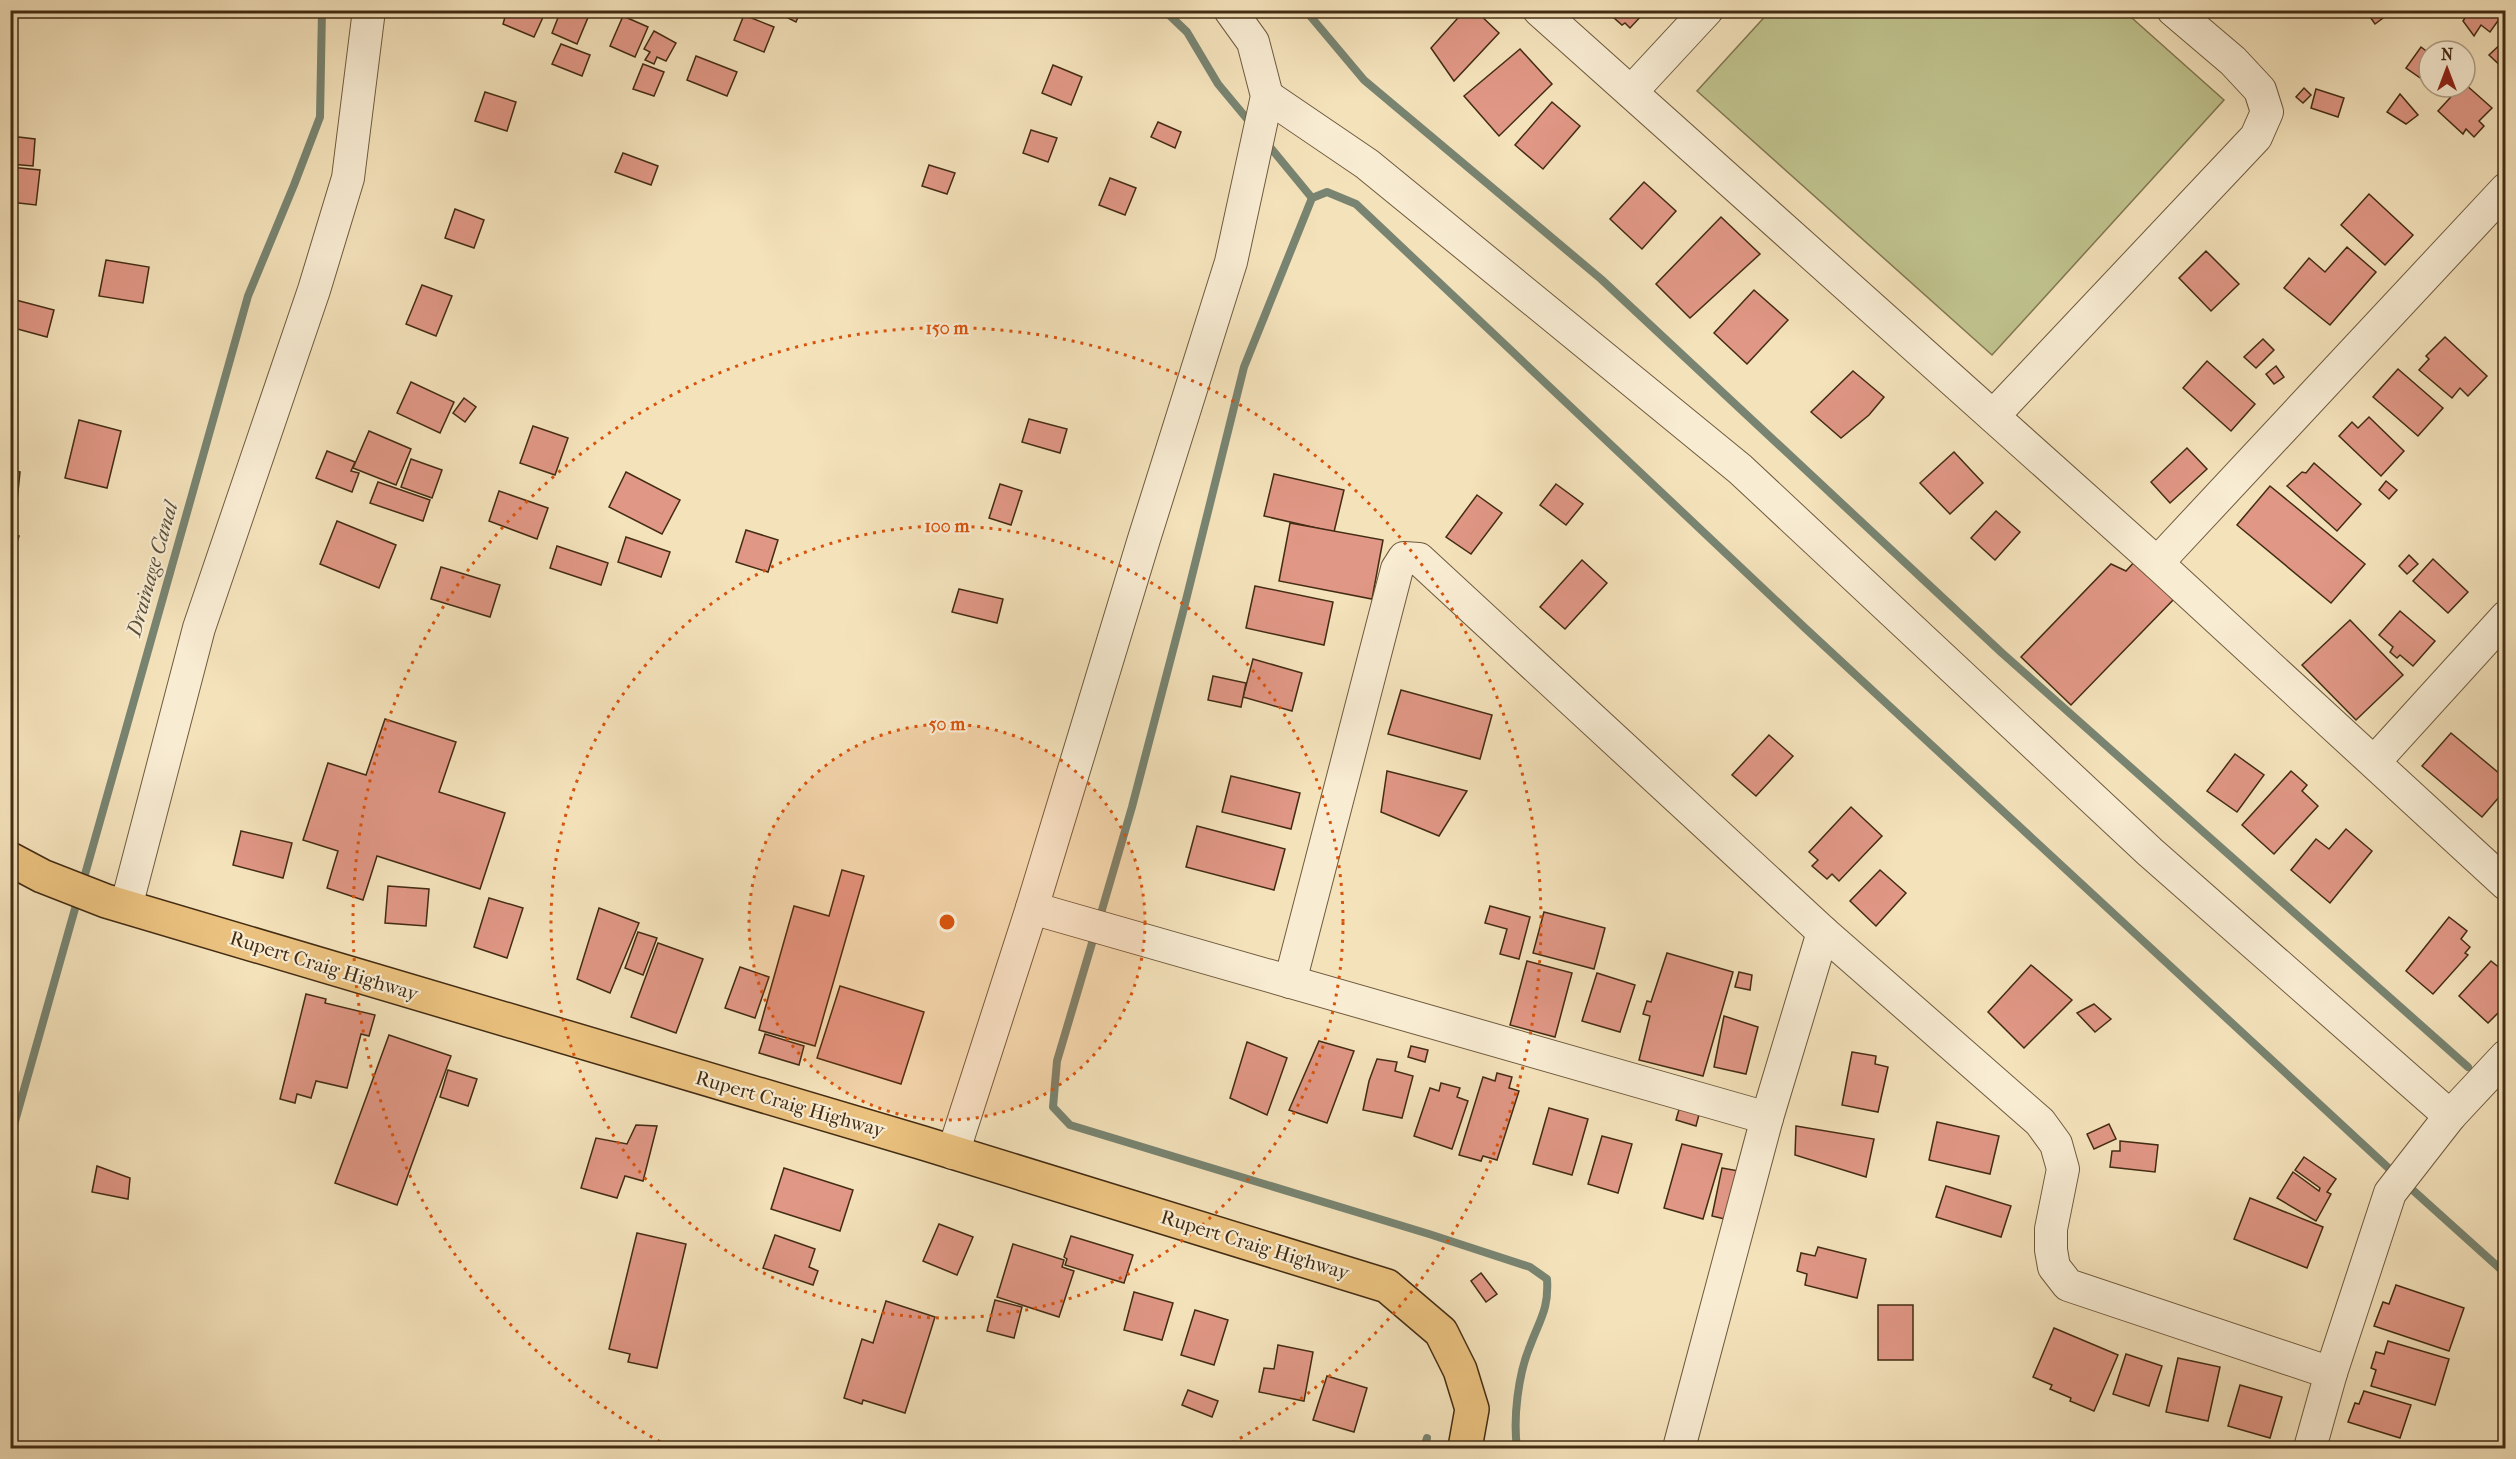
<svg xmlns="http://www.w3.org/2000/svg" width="2516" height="1459" font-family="'IM FELL French Canon',serif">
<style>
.green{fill:#bfc28d;stroke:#817750;stroke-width:1.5}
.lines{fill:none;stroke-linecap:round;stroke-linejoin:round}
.stream{stroke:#788471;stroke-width:8}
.building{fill:#e09785;stroke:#432c13;stroke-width:1.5}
.minor-casing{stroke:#6f5a3d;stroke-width:34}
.major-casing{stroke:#432c13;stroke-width:36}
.minor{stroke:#f8ecd3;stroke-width:32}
.major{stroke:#eac17e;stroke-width:33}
.ring{fill:none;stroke:#d8540d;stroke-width:3;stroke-dasharray:3 6}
.labels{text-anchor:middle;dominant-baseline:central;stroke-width:4.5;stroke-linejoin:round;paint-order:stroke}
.street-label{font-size:20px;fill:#432c13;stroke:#f8ecd3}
.water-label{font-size:21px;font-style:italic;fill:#59503a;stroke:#f8ecd3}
.centre{fill:#d8540d;stroke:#f8ecd3;stroke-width:3}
.ring-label{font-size:18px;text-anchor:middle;font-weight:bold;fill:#d8540d;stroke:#f8ecd3;stroke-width:4.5;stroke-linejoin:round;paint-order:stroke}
</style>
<rect width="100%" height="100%" fill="#f4e2bb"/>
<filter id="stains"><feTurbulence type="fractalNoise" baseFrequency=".00333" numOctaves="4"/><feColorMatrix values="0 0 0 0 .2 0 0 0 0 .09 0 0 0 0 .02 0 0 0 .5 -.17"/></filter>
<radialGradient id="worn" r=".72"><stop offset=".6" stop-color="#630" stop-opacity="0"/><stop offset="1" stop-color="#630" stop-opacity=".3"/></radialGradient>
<path class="green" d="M2123 10 2224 100 1992 355 1697 91 1770 11Z"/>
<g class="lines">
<g class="stream">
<path d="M1164 10 1187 32 1218 84 1253 126"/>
<path d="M1306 11 1364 80 1601 279 2002 653 2468 1067"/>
<path d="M1265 141 1312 198"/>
<path d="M82 885 248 296 294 185 320 117 322 10"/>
<path d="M1099 920 1132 807 1184 608 1244 367 1312 198 1327 192 1356 204 1805 628 2396 1175"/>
<path d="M1095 933 1057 1061 1053 1107 1070 1125 1429 1234 1530 1267 1547 1279C1549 1309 1540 1319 1530 1346 1518 1375 1513 1418 1517 1448"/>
<path d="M10 1139 78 898"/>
<path d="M2406 1184 2506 1274"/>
<path d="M1424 1448 1427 1438"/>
</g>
</g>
<g class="building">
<path d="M507 10H531L544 15 534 37 503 24Z"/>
<path d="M561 10H579L589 15 577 44 552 33Z"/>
<path d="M772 10H801L796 22Z"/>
<path d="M1465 10H1475L1499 33 1454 81 1431 48Z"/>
<path d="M1605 10H1639L1643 14 1630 28 1625 23 1622 25Z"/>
<path d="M2372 10H2378L2383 18 2375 24 2368 14Z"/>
<path d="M2470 10H2504L2505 11 2490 32 2481 25 2474 36 2463 21Z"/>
<path d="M744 15 774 27 764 52 734 40Z"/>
<path d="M623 16 648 27 635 57 610 46Z"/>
<path d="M654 31 676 43 666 61 657 57 654 64 645 60 650 52 644 49Z"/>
<path d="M2506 39V71L2489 55Z"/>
<path d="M561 44 590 55 582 76 552 64Z"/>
<path d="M2421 47 2429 53V84L2406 68Z"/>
<path d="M1520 49 1552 84 1499 136 1464 96Z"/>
<path d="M696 56 737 72 727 96 687 80Z"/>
<path d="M643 64 664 72 654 96 633 89Z"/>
<path d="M1053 65 1082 77 1071 105 1042 93Z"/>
<path d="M2465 84 2492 108 2479 121 2484 126 2474 137 2466 129 2463 134 2438 111 2460 87H2465Z"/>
<path d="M2304 88 2311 95 2303 103 2296 97Z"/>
<path d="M2316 89 2344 98 2338 117 2311 108Z"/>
<path d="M485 92 516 102 507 131 475 121Z"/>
<path d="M2400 94 2418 115 2406 124 2387 112Z"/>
<path d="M1552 102 1580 126 1543 169 1515 145Z"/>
<path d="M1158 122 1181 132 1175 148 1151 137Z"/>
<path d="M1031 130 1057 138 1048 162 1023 153Z"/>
<path d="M10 136 35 139 33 166 10 164Z"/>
<path d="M623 153 658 166 651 185 615 172Z"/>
<path d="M929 165 955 173 947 194 922 186Z"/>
<path d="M10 167 40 170 36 205 10 202Z"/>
<path d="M1110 178 1136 188 1125 215 1099 205Z"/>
<path d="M1644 182 1676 211 1642 249 1610 219Z"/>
<path d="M2369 194 2413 235 2385 265 2341 225Z"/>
<path d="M455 209 484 220 474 248 445 238Z"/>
<path d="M1721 217 1760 254 1690 318 1656 284Z"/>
<path d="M2347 247 2376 272 2330 325 2284 288 2309 258 2325 272Z"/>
<path d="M2206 251 2239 284 2211 311 2179 278Z"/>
<path d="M106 260 149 267 143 303 99 296Z"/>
<path d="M422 285 452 296 436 336 406 324Z"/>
<path d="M1754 290 1788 320 1747 364 1714 333Z"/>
<path d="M12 299 54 310 47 337 10 327Z"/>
<path d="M2445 337 2487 376 2468 396 2460 388 2452 398 2419 370 2429 359 2426 356Z"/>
<path d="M2263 339 2274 350 2256 368 2244 357Z"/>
<path d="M2207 361 2255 404 2231 431 2183 388Z"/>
<path d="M2276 366 2284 377 2274 384 2266 374Z"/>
<path d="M2398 369 2443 408 2418 436 2373 397Z"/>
<path d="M1853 371 1884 397 1869 415 1841 438 1811 412Z"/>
<path d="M411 382 454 402 440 433 397 413Z"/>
<path d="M10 387H16L14 415 10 414Z"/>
<path d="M464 398 476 407 465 422 453 413Z"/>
<path d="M2369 417 2404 451 2381 476 2339 436 2352 422 2358 428Z"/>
<path d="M1029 419 1067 429 1060 453 1022 442Z"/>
<path d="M79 420 121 431 107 488 65 478Z"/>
<path d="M533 426 568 438 555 475 520 463Z"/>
<path d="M369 431 411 449 396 485 353 468Z"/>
<path d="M2187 448 2207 469 2170 503 2151 482Z"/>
<path d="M327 451 355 462 351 471 359 473 352 492 316 478Z"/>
<path d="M1954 452 1983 483 1950 514 1920 483Z"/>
<path d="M411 459 442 470 432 498 401 487Z"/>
<path d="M2314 463 2361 504 2337 531 2287 486 2302 472 2306 473Z"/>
<path d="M10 471 20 472 16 511H10Z"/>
<path d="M626 472 680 500 662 534 609 507Z"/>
<path d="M1274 474 1344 490 1334 532 1264 516Z"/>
<path d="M2386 481 2397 490 2389 499 2379 490Z"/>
<path d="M378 482 430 500 423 521 370 503Z"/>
<path d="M1000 484 1022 491 1011 525 989 518Z"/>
<path d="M1556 484 1583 504 1566 525 1540 505Z"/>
<path d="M2270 486 2365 564 2331 603 2237 525Z"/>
<path d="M499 491 548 508 537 539 489 521Z"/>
<path d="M1477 495 1502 513 1471 554 1446 537Z"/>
<path d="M1996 511 2020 532 1995 560 1971 538Z"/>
<path d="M337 521 396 545 379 588 320 564Z"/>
<path d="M1290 523 1383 540 1372 599 1279 581Z"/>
<path d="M746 530 778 540 768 572 736 562Z"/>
<path d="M10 534 19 536 10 564Z"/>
<path d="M626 537 670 552 661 577 618 562Z"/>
<path d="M557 546 608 563 601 585 550 568Z"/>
<path d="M2409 555 2418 564 2407 574 2399 566Z"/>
<path d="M2433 559 2468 592 2448 613 2413 581Z"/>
<path d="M1582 560 1607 583 1565 629 1540 607Z"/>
<path d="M2136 560 2175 598 2071 705 2021 657 2111 564 2126 571Z"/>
<path d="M441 567 500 585 490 617 431 599Z"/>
<path d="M1255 586 1333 602 1324 645 1246 628Z"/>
<path d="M959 589 1003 599 997 623 952 612Z"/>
<path d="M2400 611 2435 641 2413 666 2400 655 2397 658 2390 652 2393 647 2379 635Z"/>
<path d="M2350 620 2403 675 2356 720 2302 665Z"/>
<path d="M1253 659 1302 673 1292 711 1243 697Z"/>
<path d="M1213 676 1246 683 1241 707 1208 700Z"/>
<path d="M1401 690 1492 715 1480 759 1388 734Z"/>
<path d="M385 719 456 742 439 792 505 813 480 889 377 856 363 900 327 888 338 851 303 840 328 763 366 775Z"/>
<path d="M2451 733 2506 779V789L2482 817 2422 766Z"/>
<path d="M1769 735 1793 756 1756 796 1732 775Z"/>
<path d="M2235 754 2264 775 2237 812 2207 791Z"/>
<path d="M1387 771 1467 791 1439 836 1381 812Z"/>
<path d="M2291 771 2307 785 2302 791 2318 806 2274 854 2242 825Z"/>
<path d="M1231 776 1300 793 1291 829 1222 812Z"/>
<path d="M1851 807 1882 836 1839 881 1832 874 1827 879 1812 866 1818 860 1809 852Z"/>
<path d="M1197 826 1285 849 1274 890 1186 867Z"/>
<path d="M2346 829 2372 851 2330 903 2291 870 2316 839 2329 849Z"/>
<path d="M241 831 292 843 283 878 233 865Z"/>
<path d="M842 870 864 876 815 1046 759 1030 794 906 829 916Z"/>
<path d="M1880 870 1906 893 1876 926 1850 901Z"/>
<path d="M388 886 429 889 426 926 385 923Z"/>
<path d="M489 898 523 908 507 958 474 947Z"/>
<path d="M1490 906 1530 917 1519 959 1500 954 1507 929 1485 923Z"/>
<path d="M599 908 639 923 610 993 577 979Z"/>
<path d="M1544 912 1605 928 1594 969 1533 953Z"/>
<path d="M2449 917 2467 931 2461 939 2470 947 2465 953 2468 955 2433 994 2406 971Z"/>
<path d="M638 932 657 938 643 975 625 968Z"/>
<path d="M658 943 703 959 676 1033 631 1017Z"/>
<path d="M1667 953 1733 972 1703 1076 1639 1060 1650 1016 1643 1014 1647 1001 1651 1002Z"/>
<path d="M1527 961 1572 973 1555 1037 1510 1025Z"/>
<path d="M2491 961 2501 969 2506 964V1005L2488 1023 2459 996Z"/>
<path d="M2031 965 2072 1000 2024 1048 1988 1012Z"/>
<path d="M740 967 769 977 755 1018 725 1008Z"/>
<path d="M1739 972 1752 975 1750 990 1735 987Z"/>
<path d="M1597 973 1635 985 1620 1032 1582 1021Z"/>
<path d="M840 986 924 1012 901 1084 817 1058Z"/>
<path d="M306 994 326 999 325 1003 375 1015 369 1036 361 1034 347 1088 316 1081 311 1098 297 1094 295 1103 280 1099Z"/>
<path d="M2094 1004 2111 1019 2095 1032 2077 1013Z"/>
<path d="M1724 1016 1758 1027 1746 1074 1714 1067Z"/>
<path d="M765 1034 804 1046 799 1065 759 1053Z"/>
<path d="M389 1035 451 1056 397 1205 335 1183Z"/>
<path d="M1319 1041 1354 1051 1327 1123 1289 1110Z"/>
<path d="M1247 1042 1287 1058 1267 1115 1230 1098Z"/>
<path d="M1411 1046 1428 1050 1425 1062 1408 1057Z"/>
<path d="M1852 1052 1876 1056 1875 1064 1888 1067 1878 1112 1842 1105Z"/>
<path d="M1377 1059 1397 1062 1395 1071 1413 1076 1402 1118 1363 1110 1369 1081Z"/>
<path d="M448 1070 477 1079 468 1106 440 1097Z"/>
<path d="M1497 1073 1512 1077 1509 1088 1519 1091 1497 1160 1483 1156 1481 1161 1459 1155 1483 1077 1495 1081Z"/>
<path d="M1441 1083 1460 1088 1457 1097 1468 1101 1452 1149 1414 1136 1430 1088 1439 1091Z"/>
<path d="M1680 1106 1700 1111 1696 1126 1676 1120Z"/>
<path d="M1549 1108 1588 1119 1572 1175 1533 1164Z"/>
<path d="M1937 1122 1999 1136 1990 1174 1929 1160Z"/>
<path d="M2109 1124 2116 1139 2094 1149 2087 1134Z"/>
<path d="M636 1125 657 1126 643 1181 625 1176 617 1198 581 1188 596 1138 627 1144Z"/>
<path d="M1796 1126 1874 1139 1866 1177 1795 1155Z"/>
<path d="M1602 1136 1632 1144 1618 1193 1588 1184Z"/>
<path d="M2120 1141 2158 1145 2155 1172 2110 1167 2112 1151H2120Z"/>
<path d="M1682 1144 1722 1154 1703 1219 1664 1208Z"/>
<path d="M2304 1157 2336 1179 2327 1192 2331 1194 2316 1221 2277 1198 2293 1172 2319 1191 2320 1188 2295 1170Z"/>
<path d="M97 1166 130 1178 128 1199 92 1192Z"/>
<path d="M784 1168 853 1190 840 1231 771 1209Z"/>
<path d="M1722 1168 1739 1171 1729 1220 1712 1216Z"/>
<path d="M1946 1186 2011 1206 2001 1237 1936 1217Z"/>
<path d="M2250 1198 2323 1227 2307 1268 2234 1239Z"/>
<path d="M939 1224 973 1237 957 1275 923 1261Z"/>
<path d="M637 1233 686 1244 657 1368 628 1362 630 1354 609 1349Z"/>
<path d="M775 1235 815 1249 809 1267 818 1271 813 1285 763 1268Z"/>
<path d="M1071 1236 1133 1255 1124 1283 1065 1265 1067 1259 1064 1257Z"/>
<path d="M1013 1244 1064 1260 1062 1267 1074 1271 1059 1317 997 1297Z"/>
<path d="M1818 1247 1866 1259 1857 1298 1805 1285 1807 1274 1797 1271 1801 1253 1815 1256Z"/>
<path d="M1481 1273 1497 1294 1486 1302 1471 1281Z"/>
<path d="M2396 1285 2464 1308 2449 1351 2374 1326 2383 1302 2389 1304Z"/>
<path d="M1134 1292 1173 1303 1162 1340 1124 1330Z"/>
<path d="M995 1300 1022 1307 1014 1338 987 1331Z"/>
<path d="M886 1301 935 1317 905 1413 863 1400 862 1404 844 1398 862 1339 873 1343Z"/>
<rect x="1878" y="1305" width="35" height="55"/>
<path d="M1195 1310 1228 1320 1214 1365 1181 1355Z"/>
<path d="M2054 1328 2118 1355 2094 1411 2070 1401 2071 1398 2050 1389 2052 1385 2033 1377Z"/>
<path d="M2388 1341 2449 1359 2435 1405 2371 1386 2376 1370 2371 1368 2376 1352 2384 1354Z"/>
<path d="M1278 1345 1313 1352 1304 1401 1259 1392 1264 1368 1274 1369Z"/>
<path d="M2126 1354 2162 1366 2149 1406 2113 1394Z"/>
<path d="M2178 1358 2220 1367 2208 1421 2166 1412Z"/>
<path d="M1327 1376 1367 1388 1354 1432 1313 1420Z"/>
<path d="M2240 1385 2282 1397 2270 1438 2228 1426Z"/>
<path d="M1188 1390 1218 1401 1212 1417 1182 1405Z"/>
<path d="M2364 1391 2411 1405 2400 1438 2348 1422 2355 1403 2359 1404Z"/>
</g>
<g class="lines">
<g class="minor-casing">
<g id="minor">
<path d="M1539 10 2157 563 2506 884"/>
<path d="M1631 92 1707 10"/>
<path d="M1267 96 1367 164 1740 469 2150 852 2450 1116"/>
<path d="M1993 416 2256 137 2267 112 2260 90 2233 61 2173 10"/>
<path d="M2157 563 2506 189"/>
<path d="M2375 761 2506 617"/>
<path d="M126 907 199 628 314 290 348 178 369 10"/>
<path d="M1032 908 1767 1118"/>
<path d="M1290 982 1397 569 1404 558 1419 559 1823 932 2040 1122 2056 1144 2063 1169 2051 1229V1250L2054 1267 2068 1285 2331 1373"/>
<path d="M953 1153 1032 908 1144 539 1231 262 1267 96 1253 42 1230 10"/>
<path d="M1679 1448 1767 1118 1823 932"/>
<path d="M2310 1448 2331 1373 2390 1193 2450 1116 2506 1056"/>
</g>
</g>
<g class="major-casing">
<path id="major" d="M10 859 42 876 106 901 923 1143 1387 1286 1441 1332 1460 1370 1472 1409 1465 1448"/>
</g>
<use href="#minor" class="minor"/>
<use href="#major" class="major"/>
</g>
<circle cx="947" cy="922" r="198" fill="#d8540d" fill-opacity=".12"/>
<g class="ring">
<circle cx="947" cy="922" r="198"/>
<circle cx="947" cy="922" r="396"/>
<path d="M668 1446A594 594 0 1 1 1226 1446"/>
</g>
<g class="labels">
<g class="street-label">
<text transform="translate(324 966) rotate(17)">Rupert Craig Highway</text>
<text transform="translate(790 1104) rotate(16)">Rupert Craig Highway</text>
<text transform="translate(1255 1245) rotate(17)">Rupert Craig Highway</text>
</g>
<g class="water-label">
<text transform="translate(152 569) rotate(-74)">Drainage Canal</text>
</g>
</g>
<circle cx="947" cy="922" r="9" class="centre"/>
<g class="ring-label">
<text x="947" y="334">150 m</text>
<text x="947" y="532">100 m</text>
<text x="947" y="730">50 m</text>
</g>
<rect width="2516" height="1459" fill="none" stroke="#f4e2bb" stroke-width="36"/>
<rect x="12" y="12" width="2492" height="1435" fill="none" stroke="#432c13" stroke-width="3"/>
<rect x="18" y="18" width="2480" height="1423" fill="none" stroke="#432c13" stroke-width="1.5"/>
<g transform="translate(2447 69)"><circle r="28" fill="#f8ecd3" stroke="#b09f86" stroke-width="1.5"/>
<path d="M0-4.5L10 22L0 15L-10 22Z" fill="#8f2418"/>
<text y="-9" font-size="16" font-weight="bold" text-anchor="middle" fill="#432c13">N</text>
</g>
<rect width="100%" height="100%" filter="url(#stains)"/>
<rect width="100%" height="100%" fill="url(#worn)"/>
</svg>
